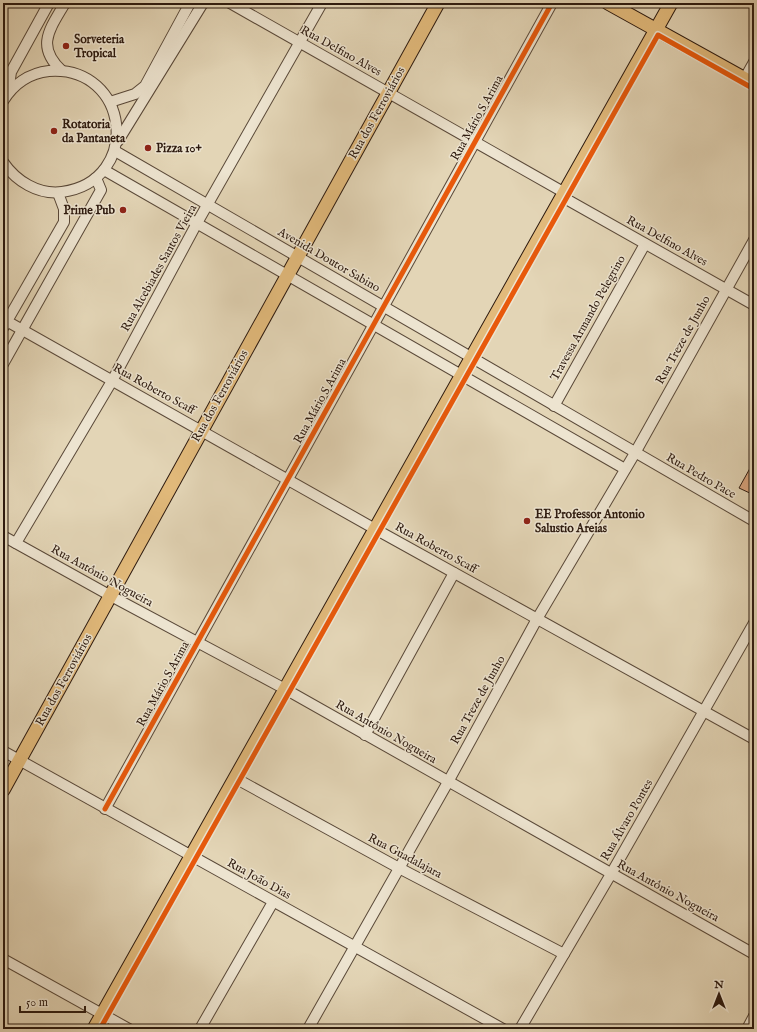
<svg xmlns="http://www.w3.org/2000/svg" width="757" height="1032" font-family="'IM FELL English',serif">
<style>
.building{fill:#daa57e;stroke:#2d1a0f}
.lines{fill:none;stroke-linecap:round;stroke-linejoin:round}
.minor-casing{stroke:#5a4939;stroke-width:12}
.major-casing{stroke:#2d1a0f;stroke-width:15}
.minor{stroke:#ede4d0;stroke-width:10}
.major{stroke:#e2ba7b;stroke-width:13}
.cycleway-casing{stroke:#ede4d0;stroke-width:8}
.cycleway{stroke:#e8590c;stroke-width:5}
.poi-dot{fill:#8f2418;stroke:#ede4d0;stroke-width:1.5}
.labels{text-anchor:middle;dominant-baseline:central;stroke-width:3;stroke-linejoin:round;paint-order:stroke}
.poi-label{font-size:12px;font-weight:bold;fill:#2d1a0f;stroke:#ede4d0;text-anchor:start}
.street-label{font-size:12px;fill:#2d1a0f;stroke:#ede4d0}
</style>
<rect width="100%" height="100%" fill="#e3d5b6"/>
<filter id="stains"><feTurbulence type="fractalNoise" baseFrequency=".005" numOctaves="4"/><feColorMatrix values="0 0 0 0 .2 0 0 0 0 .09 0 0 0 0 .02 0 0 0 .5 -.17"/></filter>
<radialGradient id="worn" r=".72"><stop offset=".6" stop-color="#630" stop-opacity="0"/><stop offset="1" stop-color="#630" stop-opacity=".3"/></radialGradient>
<path class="building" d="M754 461V495L739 488Z"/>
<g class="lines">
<g class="minor-casing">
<g id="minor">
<path d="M230 3 565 193"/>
<path d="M62 71C35 46 50 29 65 3"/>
<path d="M745 78 754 62"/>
<path d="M8 92 11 72 49 3"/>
<path d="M3 101C13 85 29 73 49 71 130 65 143 181 62 192 38 195 16 181 3 162"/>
<path d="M110 102 135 94 145 86 190 3"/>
<path d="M118 141 203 3"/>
<path d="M115 151 754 521"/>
<path d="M104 170 625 469"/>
<path d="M566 199 754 305"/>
<path d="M3 319 375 529 754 739"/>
<path d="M3 328 64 222V209L58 193"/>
<path d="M3 364 101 190 96 178"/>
<path d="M554 406 645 244"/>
<path d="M3 536 111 596 285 689 754 954"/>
<path d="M16 543 112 381 197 223 322 3"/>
<path d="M365 735 454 573"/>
<path d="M3 751 503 1029"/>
<path d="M235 778 399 868 564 954"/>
<path d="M105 809 552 3"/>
<path d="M3 959 129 1029"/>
<path d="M200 1029 273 902"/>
<path d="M308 1029 448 782 537 619 635 453 754 240"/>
<path d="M520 1029 611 874 754 623"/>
<path d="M747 1029 754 1016"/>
</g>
</g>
<g class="major-casing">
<g id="major">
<path d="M608 3 754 84"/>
<path d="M3 790 438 3"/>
<path d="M94 1029 671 3"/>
</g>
</g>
<use href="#minor" class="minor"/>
<use href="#major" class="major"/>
<g class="cycleway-casing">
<g id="cycleway">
<path d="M105 809 552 3"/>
<path d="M100 1029 658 35 754 89"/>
</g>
</g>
<use href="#cycleway" class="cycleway"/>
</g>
<g class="poi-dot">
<circle cx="66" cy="46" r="4"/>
<circle cx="54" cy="131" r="4"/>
<circle cx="148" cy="148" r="4"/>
<circle cx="123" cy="210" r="4"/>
<circle cx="527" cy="521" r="4"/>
</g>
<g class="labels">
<g class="poi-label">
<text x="74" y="39">Sorveteria<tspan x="74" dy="14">Tropical</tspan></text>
<text x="62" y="124">Rotatoria<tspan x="62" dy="14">da Pantaneta</tspan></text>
<text x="156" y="148">Pizza 10+</text>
<text x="115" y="210" text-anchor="end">Prime Pub</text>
<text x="535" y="514">EE Professor Antonio<tspan x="535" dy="14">Salustio Areias</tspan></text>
</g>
<g class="street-label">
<text transform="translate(341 51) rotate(29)">Rua Delfino Alves</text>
<text transform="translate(377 113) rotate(-61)">Rua dos Ferroviários</text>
<text transform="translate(477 118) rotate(-61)">Rua Mário S Arima</text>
<text transform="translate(667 241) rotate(29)">Rua Delfino Alves</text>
<text transform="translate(329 260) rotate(30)">Avenida Doutor Sabino</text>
<text transform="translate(159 268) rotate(-61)">Rua Alcebiades Santos Vieira</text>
<text transform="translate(588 318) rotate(-61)">Travessa Armando Pelegrino</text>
<text transform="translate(683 340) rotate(-61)">Rua Treze de Junho</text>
<text transform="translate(154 389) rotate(29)">Rua Roberto Scaff</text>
<text transform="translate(220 396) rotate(-61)">Rua dos Ferroviários</text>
<text transform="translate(320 401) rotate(-61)">Rua Mário S Arima</text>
<text transform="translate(701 476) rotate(30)">Rua Pedro Pace</text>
<text transform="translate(436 548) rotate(29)">Rua Roberto Scaff</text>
<text transform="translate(102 576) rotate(29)">Rua Antônio Nogueira</text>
<text transform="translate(64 680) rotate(-61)">Rua dos Ferroviários</text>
<text transform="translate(163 684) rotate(-61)">Rua Mário S Arima</text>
<text transform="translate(478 700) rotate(-61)">Rua Treze de Junho</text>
<text transform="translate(386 732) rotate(30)">Rua Antônio Nogueira</text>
<text transform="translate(627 820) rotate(-60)">Rua Álvaro Pontes</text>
<text transform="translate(405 856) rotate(28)">Rua Guadalajara</text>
<text transform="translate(259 879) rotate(29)">Rua João Dias</text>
<text transform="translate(668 891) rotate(29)">Rua Antônio Nogueira</text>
</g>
</g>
<rect width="757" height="1032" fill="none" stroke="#e3d5b6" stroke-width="16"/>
<rect x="4" y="4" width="749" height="1024" fill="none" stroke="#2d1a0f" stroke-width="2"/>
<rect x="8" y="8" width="741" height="1016" fill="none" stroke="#2d1a0f"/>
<g transform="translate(719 994)" stroke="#ede4d0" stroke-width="3" paint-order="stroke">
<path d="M0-3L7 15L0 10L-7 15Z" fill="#2d1a0f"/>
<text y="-6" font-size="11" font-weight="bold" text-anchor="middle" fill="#2d1a0f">N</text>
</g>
<path d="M20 1006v6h65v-6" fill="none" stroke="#2d1a0f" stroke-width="2"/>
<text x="26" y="1006" font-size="12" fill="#2d1a0f" stroke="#ede4d0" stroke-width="3" paint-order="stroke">50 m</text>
<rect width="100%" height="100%" filter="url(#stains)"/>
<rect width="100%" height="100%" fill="url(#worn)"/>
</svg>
